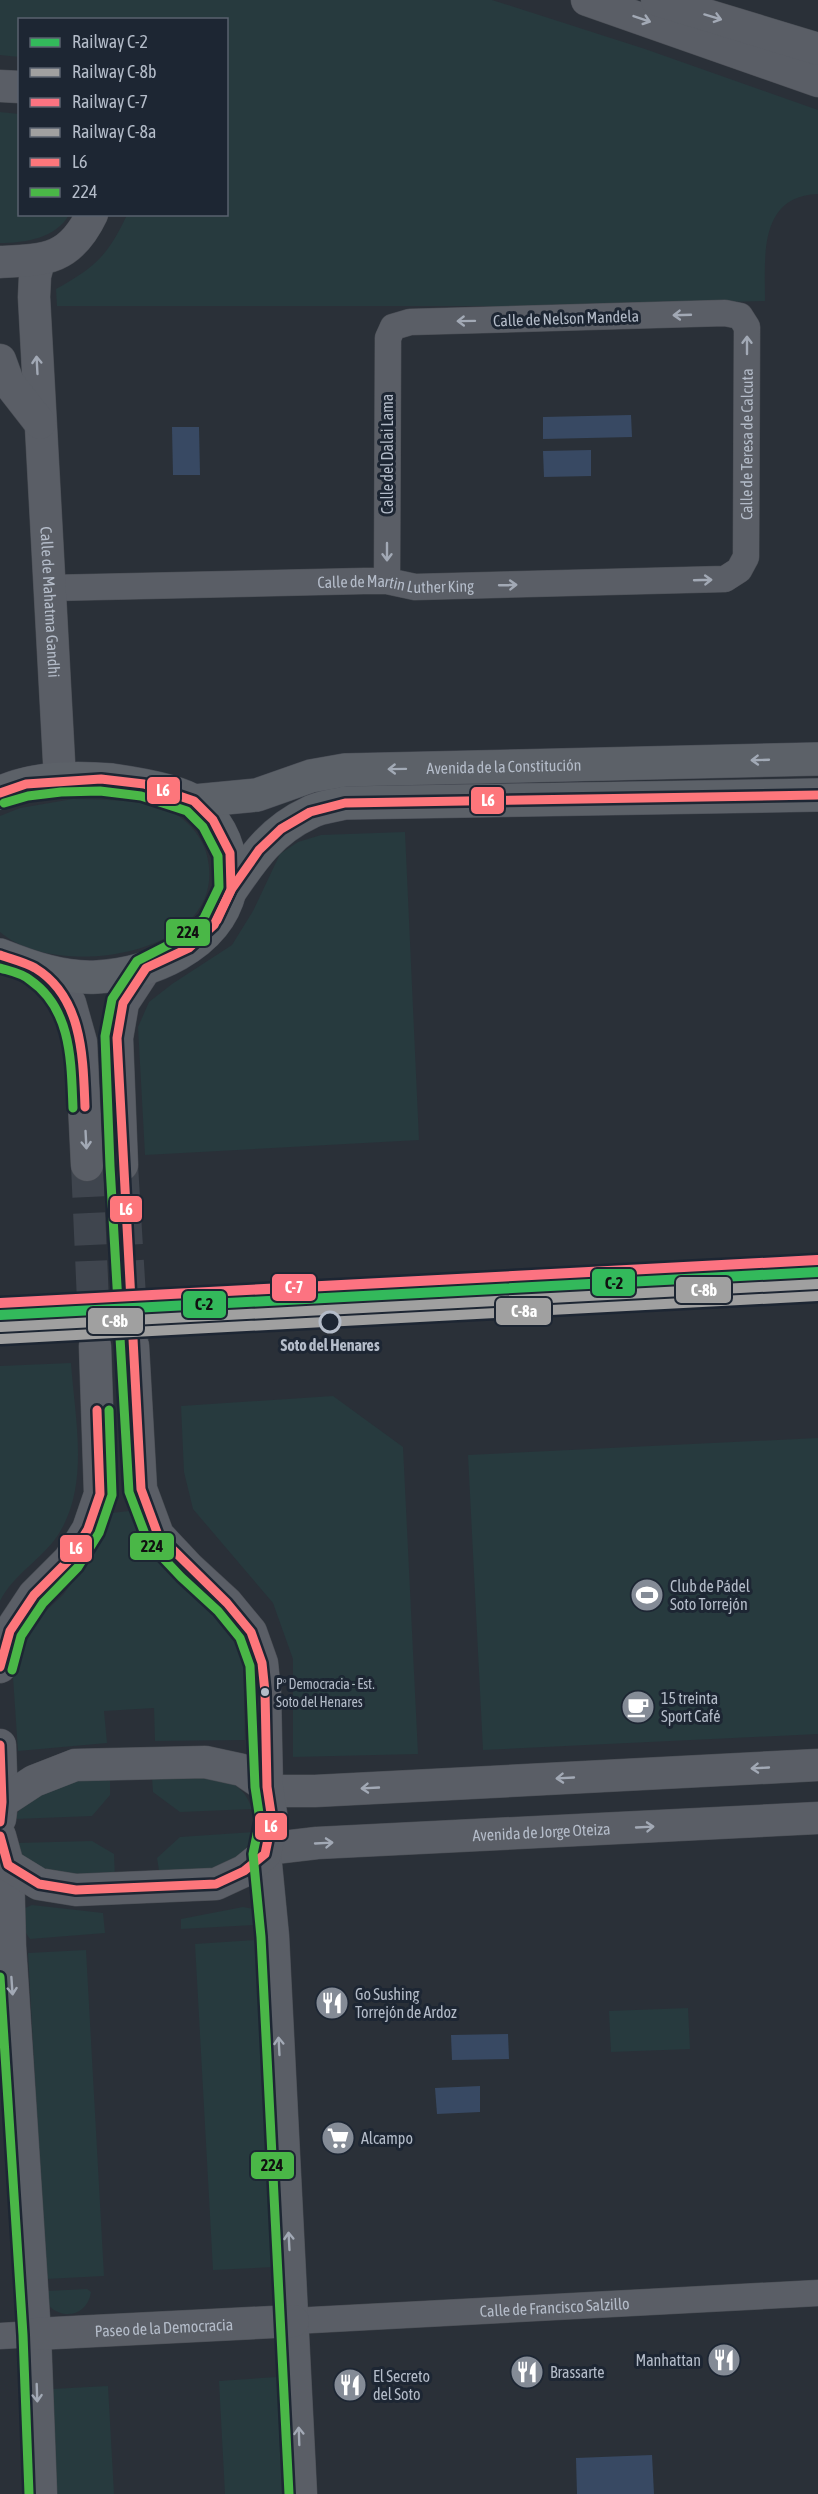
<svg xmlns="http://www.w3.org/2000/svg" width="818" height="2494" font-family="'Asap Condensed',sans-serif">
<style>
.green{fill:#273a3e}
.water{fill:#384963}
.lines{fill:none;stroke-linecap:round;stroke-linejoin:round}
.tertiary-tunnel{stroke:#3f454e;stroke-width:32;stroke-dasharray:32 16;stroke-linecap:butt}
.minor-casing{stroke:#484c53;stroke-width:27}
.tertiary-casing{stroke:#484c53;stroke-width:33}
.primary-casing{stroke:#484c55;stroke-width:34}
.minor{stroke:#5a5e66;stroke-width:26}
.tertiary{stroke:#5a5e66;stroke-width:32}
.primary{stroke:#5c6168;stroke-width:33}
.bus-1-casing{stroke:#1d2633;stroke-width:14}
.bus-2-casing{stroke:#1d2633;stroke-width:14}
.bus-1{stroke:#fd767b;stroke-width:9}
.bus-2{stroke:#4ab747;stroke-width:9}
.rail-1-casing{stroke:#1d2633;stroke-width:15}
.rail-2-casing{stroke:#1d2633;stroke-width:15}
.rail-3-casing{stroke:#1d2633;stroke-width:15}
.rail-4-casing{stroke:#1d2633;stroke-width:15}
.rail-1{stroke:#33b95b;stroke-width:10}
.rail-2{stroke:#a0a0a0;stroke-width:10}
.rail-3{stroke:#fc7381;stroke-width:10}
.rail-4{stroke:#a0a0a0;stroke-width:10}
.oneway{stroke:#a2a9b5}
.oneway2{stroke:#a2aab6}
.stop-dot{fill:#1d2633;stroke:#b4bcc9;stroke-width:3}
.bus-dot{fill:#b4bcc9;stroke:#1d2633;stroke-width:2}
.labels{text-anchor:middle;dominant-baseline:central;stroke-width:6;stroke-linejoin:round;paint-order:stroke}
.bus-label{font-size:14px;fill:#b4bcc9;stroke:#1d2633;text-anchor:start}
.street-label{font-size:16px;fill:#b4bcc9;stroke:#1d2633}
.stop-label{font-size:16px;font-weight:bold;fill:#b4bcc9;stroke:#1d2633}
.poi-label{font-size:16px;fill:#b4bcc9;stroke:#1d2633;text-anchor:start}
.line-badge{stroke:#1d2633;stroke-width:2}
.badge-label{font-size:16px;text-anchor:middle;font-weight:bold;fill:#fff}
.pale-badge-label{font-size:16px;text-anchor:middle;font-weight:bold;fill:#111}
</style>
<rect width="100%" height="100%" fill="#2a3038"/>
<g class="green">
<path d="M0 0H492L645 49 818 110V194C758 196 765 258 765 301L568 306H57L56 289C96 267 108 255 127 215L226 214V20H20L19 57 0 55Z"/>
<path d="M0 112 19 114 20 214 69 215C56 238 25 243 0 243Z"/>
<path d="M73 799C103 800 134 799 163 808 183 815 200 833 206 852 236 954 59 983 0 932V816L20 808Z"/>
<path d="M405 832 419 1140 145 1155 138 1027 149 1002 172 984 232 945 253 911 280 854 298 842 321 835Z"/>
<path d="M71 1363C75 1420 90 1485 58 1535 42 1559 13 1575 0 1601V1366Z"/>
<path d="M333 1396 403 1447 418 1754 293 1757V1659L273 1603 193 1509 184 1472 181 1406Z"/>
<path d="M818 1438V1734L483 1750 468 1455Z"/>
<path d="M129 1511 142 1544 167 1571 212 1608 243 1654 245 1740 155 1741 154 1708 104 1711 107 1743 18 1751 13 1677 34 1622 63 1595 97 1548 111 1513Z"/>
<path d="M205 1775C229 1782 243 1783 252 1809L180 1812 153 1792 152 1777Z"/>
<path d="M110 1776V1795L92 1816 15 1819C28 1781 77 1781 110 1776Z"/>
<path d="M254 1832C242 1873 195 1871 160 1876L157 1858 180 1837Z"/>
<path d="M92 1841 114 1854 115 1879 42 1873 22 1857 17 1843Z"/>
<path d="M32 1905 103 1913 105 1933 30 1939C22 1929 22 1919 25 1908Z"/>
<path d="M243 1907 254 1909V1925L181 1929V1919Z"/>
<path d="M255 1940 274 2267 213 2270 195 1944Z"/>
<path d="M86 1950 104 2276 46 2279 28 1953Z"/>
<path d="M688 2008 690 2049 611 2052 609 2011Z"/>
<path d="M87 2289 91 2292C87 2317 61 2321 46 2303L47 2291Z"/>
<path d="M277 2377 282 2494H225L219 2381Z"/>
<path d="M108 2386 114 2494H57L52 2389Z"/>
</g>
<g class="water">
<path d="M631 415 632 437 543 439V417Z"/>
<path d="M172 427H199L200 475H173Z"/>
<path d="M591 450V476L544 477 543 451Z"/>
<path d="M508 2034 509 2059 452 2060 451 2035Z"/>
<path d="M480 2086V2112L437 2114 435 2088Z"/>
<path d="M652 2455 654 2494H577L576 2458Z"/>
</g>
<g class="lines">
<g class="tertiary-tunnel">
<path d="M87 1165 95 1346"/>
<path d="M122 1165 133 1346"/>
</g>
<g class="minor-casing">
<g id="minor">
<path id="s1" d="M50 588 364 581H387L415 587 725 579 739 570 746 557 747 327 740 316 725 313 410 322 393 327 388 338 387 581"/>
<path id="s2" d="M293 2321 818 2293"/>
<path d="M0 2336 35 2334"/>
</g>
</g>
<g class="tertiary-casing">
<g id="tertiary">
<path d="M587 0 818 81"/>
<path d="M657 0 818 49"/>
<path d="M0 86 20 87"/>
<path id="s3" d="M39 261 35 276 34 297 60 780"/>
<path d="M0 262C46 260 70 260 92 214"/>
<path d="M0 360 8 382 40 423"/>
<path d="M38 970 70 1003 81 1042 87 1165"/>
<path d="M122 1165 117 1038 123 1003 146 968"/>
<path d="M0 1667 10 1631 34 1595 69 1560 88 1529 100 1494 95 1346"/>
<path d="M0 1745 2 1802 0 1819"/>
<path d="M269 1791H315L818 1765"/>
<path d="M2 1802 34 1781 75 1765 205 1762 242 1770 267 1787"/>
<path d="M0 1836 8 1865 10 1946 35 2334 41 2494"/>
<path id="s4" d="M266 1849 317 1843 818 1818"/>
<path d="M265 1854 273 1936 301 2494"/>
<path d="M8 1865 39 1884 76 1890 216 1884 244 1871 265 1854 266 1849 272 1820 267 1787 265 1692 262 1663 251 1632 227 1603 189 1568 158 1535 141 1489 133 1346"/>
<path id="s5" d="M35 2334 293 2321"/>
</g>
</g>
<g class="primary-casing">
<g id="primary">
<path d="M0 793C32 777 77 777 112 780 133 783 179 790 195 802 215 817 230 843 230 868 230 875 232 884 230 891 216 947 150 974 97 977 64 979 30 967 0 955"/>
<path id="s6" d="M194 801 257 795 311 776 345 770 818 759"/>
<path d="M231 890C253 858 272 830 309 813 319 807 333 806 345 803L818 795"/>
</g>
</g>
<use href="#minor" class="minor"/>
<use href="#tertiary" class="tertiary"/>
<use href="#primary" class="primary"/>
<g class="bus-1-casing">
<g id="bus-1">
<path d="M0 793 26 784 101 779 144 784 194 801 213 820 230 853 231 890 217 920"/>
<path d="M0 955C11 959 24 962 35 968 83 997 83 1058 85 1107"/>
<path d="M0 1667 10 1631 34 1595 69 1560 88 1529 100 1494 97 1410"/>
<path d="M0 1745 2 1802 0 1822"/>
<path d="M0 1836 8 1865 39 1884 76 1890 216 1884 244 1871 265 1854 272 1820 267 1787 265 1692 262 1663 251 1632 227 1603 158 1535 141 1489 117 1038 123 1003 146 968 189 948 214 925 231 890 259 850 281 829 310 812 345 803 818 795"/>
</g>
</g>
<g class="bus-2-casing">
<g id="bus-2">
<path d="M4 803 28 796 61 792 100 791 141 796 187 811 203 827 218 856 219 887 204 918 182 938 137 961 112 999 105 1036 110 1166 129 1492 148 1542 181 1577 218 1611 240 1638 250 1666 255 1787 260 1820 253 1854 261 1937 289 2494"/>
<path d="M0 968C10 971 22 973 30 980 72 1009 71 1062 73 1108"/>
<path d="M12 1670 21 1636 43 1603 78 1567 99 1533 112 1495 109 1410"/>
<path d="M0 1977 23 2335 29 2494"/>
</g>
</g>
<use href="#bus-1" class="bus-1"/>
<use href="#bus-2" class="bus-2"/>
<g class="rail-1-casing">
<path id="rail-1" d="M0 1315 818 1272"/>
</g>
<g class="rail-2-casing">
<path id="rail-2" d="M1 1327 818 1284"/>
</g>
<g class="rail-3-casing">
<path id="rail-3" d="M0 1303 817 1260"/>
</g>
<g class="rail-4-casing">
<path id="rail-4" d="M1 1339 818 1296"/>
</g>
<use href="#rail-1" class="rail-1"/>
<use href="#rail-2" class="rail-2"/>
<use href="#rail-3" class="rail-3"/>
<use href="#rail-4" class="rail-4"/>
</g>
<defs><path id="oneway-shaft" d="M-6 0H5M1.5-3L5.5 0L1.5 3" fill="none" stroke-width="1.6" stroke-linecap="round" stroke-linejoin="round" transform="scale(1.5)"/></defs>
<g class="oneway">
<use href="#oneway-shaft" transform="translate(713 17) rotate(17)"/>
<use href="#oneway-shaft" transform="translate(642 19) rotate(19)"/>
<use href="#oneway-shaft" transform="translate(682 315) rotate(178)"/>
<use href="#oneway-shaft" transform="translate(466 321) rotate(179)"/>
<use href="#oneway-shaft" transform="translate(747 345) rotate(-90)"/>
<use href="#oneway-shaft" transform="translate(37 365) rotate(-93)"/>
<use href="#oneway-shaft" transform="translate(387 552) rotate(90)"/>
<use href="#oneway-shaft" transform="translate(703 580) rotate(-2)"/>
<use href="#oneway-shaft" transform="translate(508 585) rotate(-2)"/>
<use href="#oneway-shaft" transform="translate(86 1140) rotate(87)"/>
<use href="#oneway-shaft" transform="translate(760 1768) rotate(177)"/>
<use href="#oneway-shaft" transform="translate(565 1778) rotate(177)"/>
<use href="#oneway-shaft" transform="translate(370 1788) rotate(177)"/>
<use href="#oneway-shaft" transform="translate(645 1827) rotate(-3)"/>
<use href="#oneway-shaft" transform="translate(324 1843) rotate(-3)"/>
<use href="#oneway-shaft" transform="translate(12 1986) rotate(86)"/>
<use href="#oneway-shaft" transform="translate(279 2046) rotate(-93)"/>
<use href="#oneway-shaft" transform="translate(289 2241) rotate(-93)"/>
<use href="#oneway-shaft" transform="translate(37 2393) rotate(88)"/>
<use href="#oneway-shaft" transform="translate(299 2436) rotate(-92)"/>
</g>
<g class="oneway2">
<use href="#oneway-shaft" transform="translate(760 760) rotate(178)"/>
<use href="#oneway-shaft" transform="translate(397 769) rotate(179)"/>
</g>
<defs>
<g id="stadium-disc" transform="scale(1.725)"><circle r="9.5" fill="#848b96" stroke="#1d2633"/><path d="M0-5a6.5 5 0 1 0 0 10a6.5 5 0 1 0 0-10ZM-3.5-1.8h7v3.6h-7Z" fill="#fff"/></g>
<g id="cafe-disc" transform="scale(1.725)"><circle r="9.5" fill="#848b96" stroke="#1d2633"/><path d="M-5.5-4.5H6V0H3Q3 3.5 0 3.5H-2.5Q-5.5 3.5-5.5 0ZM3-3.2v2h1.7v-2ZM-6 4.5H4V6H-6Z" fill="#fff"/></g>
<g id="restaurant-disc" transform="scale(1.725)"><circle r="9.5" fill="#848b96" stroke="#1d2633"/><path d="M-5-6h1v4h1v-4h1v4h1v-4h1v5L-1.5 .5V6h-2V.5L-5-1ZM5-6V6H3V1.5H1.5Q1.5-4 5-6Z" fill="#fff"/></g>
<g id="supermarket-disc" transform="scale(1.725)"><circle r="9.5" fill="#848b96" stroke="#1d2633"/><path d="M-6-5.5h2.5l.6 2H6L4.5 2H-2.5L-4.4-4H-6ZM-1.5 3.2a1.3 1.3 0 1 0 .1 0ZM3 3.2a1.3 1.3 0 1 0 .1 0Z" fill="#fff"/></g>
</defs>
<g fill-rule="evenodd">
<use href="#stadium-disc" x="647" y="1595"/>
<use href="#cafe-disc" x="638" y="1707"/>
<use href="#restaurant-disc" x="332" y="2003"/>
<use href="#supermarket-disc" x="338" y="2138"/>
<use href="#restaurant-disc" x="724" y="2360"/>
<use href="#restaurant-disc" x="527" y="2372"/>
<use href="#restaurant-disc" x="350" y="2385"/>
</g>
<circle class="stop-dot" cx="330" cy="1322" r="10"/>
<circle class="bus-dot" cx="265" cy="1692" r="5"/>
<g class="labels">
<g class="bus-label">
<text x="276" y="1684">Pº Democracia - Est.<tspan x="276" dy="18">Soto del Henares</tspan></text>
</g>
<g class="street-label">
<text transform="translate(566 318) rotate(-2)">Calle de Nelson Mandela</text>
<text stroke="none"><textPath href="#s1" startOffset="820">Calle de Teresa de Calcuta</textPath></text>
<text transform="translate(387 454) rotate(-90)">Calle del Dalai Lama</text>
<text stroke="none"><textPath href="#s1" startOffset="346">Calle de Martin Luther King</textPath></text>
<text stroke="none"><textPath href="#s3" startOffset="342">Calle de Mahatma Gandhi</textPath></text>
<text stroke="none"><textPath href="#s6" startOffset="314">Avenida de la Constitución</textPath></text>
<text stroke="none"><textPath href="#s4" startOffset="276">Avenida de Jorge Oteiza</textPath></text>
<text stroke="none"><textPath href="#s2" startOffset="262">Calle de Francisco Salzillo</textPath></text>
<text stroke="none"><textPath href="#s5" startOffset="129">Paseo de la Democracia</textPath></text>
</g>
<g class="stop-label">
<text x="330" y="1345">Soto del Henares</text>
</g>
<g class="poi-label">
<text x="670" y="1586">Club de Pádel<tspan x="670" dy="18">Soto Torrejón</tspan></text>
<text x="661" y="1698">15 treinta<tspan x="661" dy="18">Sport Café</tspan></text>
<text x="355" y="1994">Go Sushing<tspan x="355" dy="18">Torrejón de Ardoz</tspan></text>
<text x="361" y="2138">Alcampo</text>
<text x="701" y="2360" text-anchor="end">Manhattan</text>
<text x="550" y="2372">Brassarte</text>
<text x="373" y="2376">El Secreto<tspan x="373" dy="18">del Soto</tspan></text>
</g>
</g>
<g class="line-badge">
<rect x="146" y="776" width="35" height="29" rx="6" fill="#fd767b"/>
<rect x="470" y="786" width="35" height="29" rx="6" fill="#fd767b"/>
<rect x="165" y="918" width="46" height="29" rx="6" fill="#4ab747"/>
<rect x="109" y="1195" width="34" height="28" rx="6" fill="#fd767b"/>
<rect x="591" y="1268" width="45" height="29" rx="6" fill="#33b95b"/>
<rect x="271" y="1273" width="46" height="29" rx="6" fill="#fc7381"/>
<rect x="675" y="1276" width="57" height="28" rx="6" fill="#a0a0a0"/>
<rect x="182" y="1290" width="45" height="29" rx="6" fill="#33b95b"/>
<rect x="495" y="1297" width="57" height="29" rx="6" fill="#a0a0a0"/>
<rect x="87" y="1307" width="57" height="28" rx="6" fill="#a0a0a0"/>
<rect x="129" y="1532" width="46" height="29" rx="6" fill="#4ab747"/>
<rect x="59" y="1534" width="34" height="29" rx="6" fill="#fd767b"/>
<rect x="254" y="1812" width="34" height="29" rx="6" fill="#fd767b"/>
<rect x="250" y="2151" width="45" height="29" rx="6" fill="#4ab747"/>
</g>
<g class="badge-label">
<text x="163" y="796">L6</text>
<text x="488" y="806">L6</text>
<text x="126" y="1215">L6</text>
<text x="294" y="1293">C-7</text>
<text x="704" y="1296">C-8b</text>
<text x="524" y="1317">C-8a</text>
<text x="115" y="1327">C-8b</text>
<text x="76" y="1554">L6</text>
<text x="271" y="1832">L6</text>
</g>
<g class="pale-badge-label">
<text x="188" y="938">224</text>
<text x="614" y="1289">C-2</text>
<text x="204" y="1310">C-2</text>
<text x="152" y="1552">224</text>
<text x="272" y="2171">224</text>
</g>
<rect x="18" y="18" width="210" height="198" fill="#1d2633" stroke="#59626f" stroke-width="1.5"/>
<rect x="30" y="38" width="30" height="9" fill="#33b95b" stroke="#59626f" stroke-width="1.5"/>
<text x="72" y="48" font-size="18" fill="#b4bcc9">Railway C-2</text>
<rect x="30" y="68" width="30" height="9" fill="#a0a0a0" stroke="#59626f" stroke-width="1.5"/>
<text x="72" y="78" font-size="18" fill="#b4bcc9">Railway C-8b</text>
<rect x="30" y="98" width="30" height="9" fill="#fc7381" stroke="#59626f" stroke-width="1.5"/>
<text x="72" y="108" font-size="18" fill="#b4bcc9">Railway C-7</text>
<rect x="30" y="128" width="30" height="9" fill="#a0a0a0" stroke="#59626f" stroke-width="1.5"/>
<text x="72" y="138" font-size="18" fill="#b4bcc9">Railway C-8a</text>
<rect x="30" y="158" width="30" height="9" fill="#fd767b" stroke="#59626f" stroke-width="1.5"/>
<text x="72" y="168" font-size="18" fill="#b4bcc9">L6</text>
<rect x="30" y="188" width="30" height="9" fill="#4ab747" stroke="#59626f" stroke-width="1.5"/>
<text x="72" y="198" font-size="18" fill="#b4bcc9">224</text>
</svg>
